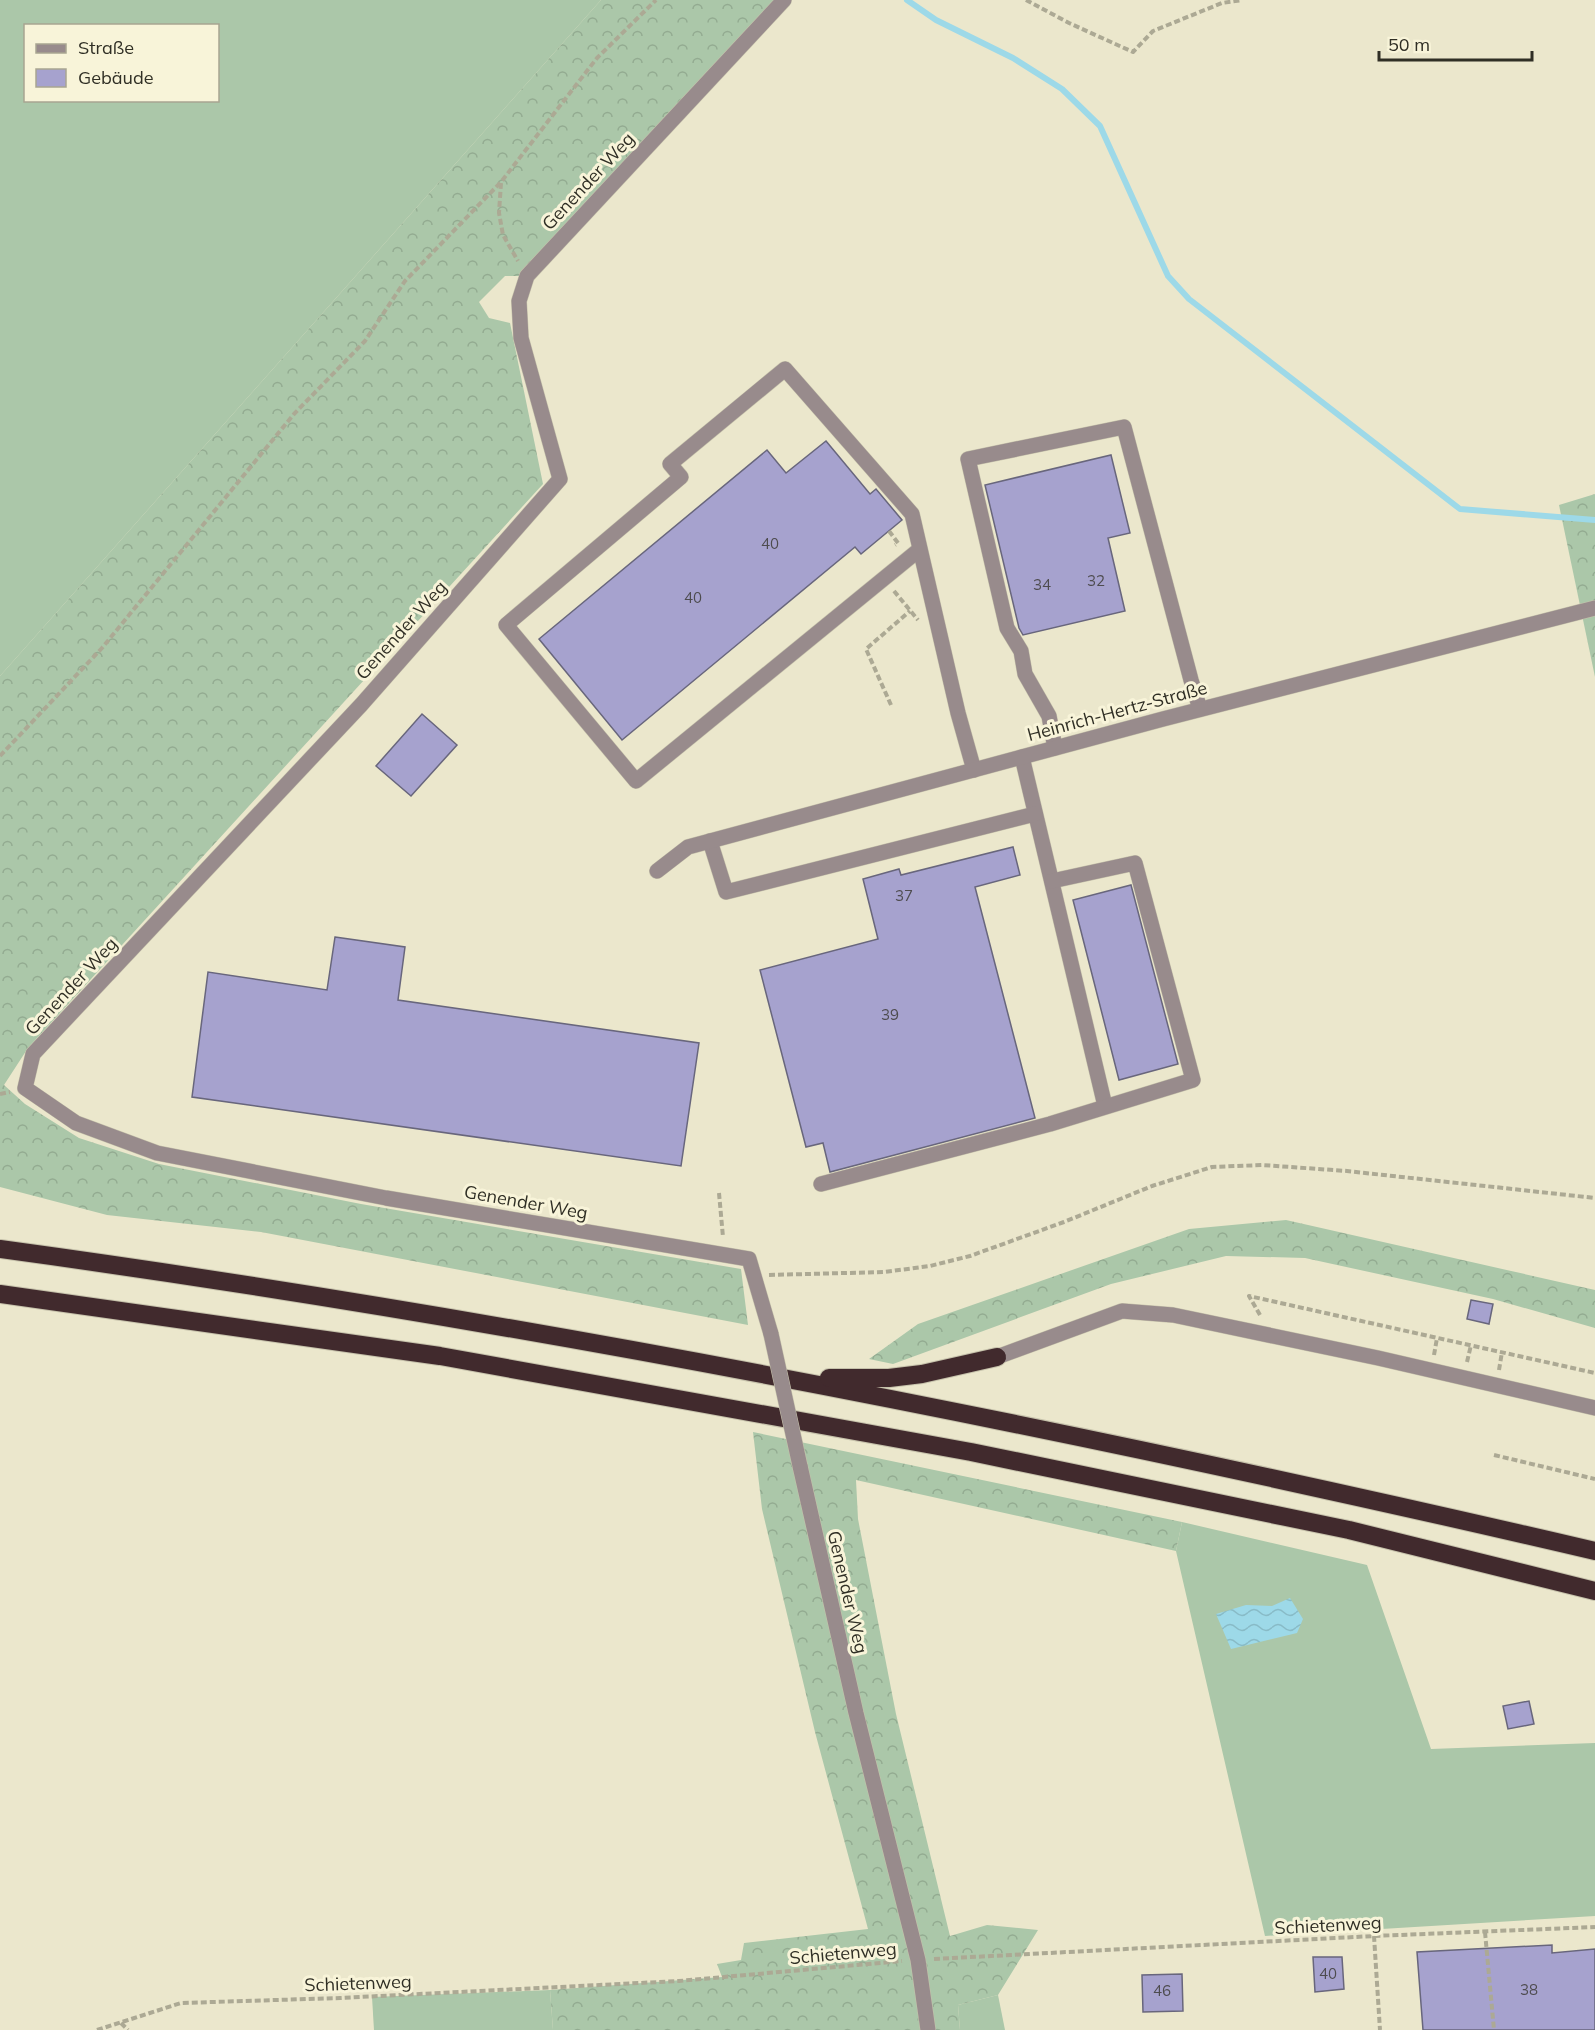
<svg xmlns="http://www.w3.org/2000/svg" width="1595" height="2030" font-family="Mulish,sans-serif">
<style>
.grass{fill:#abc7a9;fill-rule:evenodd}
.forest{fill:url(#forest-crowns)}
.water{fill:url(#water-waves)}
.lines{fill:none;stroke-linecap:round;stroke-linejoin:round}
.stream{stroke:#9dd9e8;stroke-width:6}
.building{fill:#a6a2ce;stroke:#68667c;stroke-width:1.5}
.minor-casing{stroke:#c6c2ab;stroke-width:16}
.highway-casing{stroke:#c6c2ab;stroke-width:20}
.path{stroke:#aca994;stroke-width:4;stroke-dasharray:6 3;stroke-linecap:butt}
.minor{stroke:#988b8c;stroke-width:15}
.highway{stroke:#412a2d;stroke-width:18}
.minor-bridge-casing{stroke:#c6c2ab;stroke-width:16;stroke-linecap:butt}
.minor-bridge{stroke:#988b8c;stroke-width:15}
.labels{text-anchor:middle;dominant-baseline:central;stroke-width:6;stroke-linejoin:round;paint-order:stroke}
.number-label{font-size:15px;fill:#4e4c4f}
.street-label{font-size:18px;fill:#302f25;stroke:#f8f4d9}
</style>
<defs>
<pattern id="forest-crowns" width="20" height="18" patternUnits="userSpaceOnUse" patternTransform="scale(1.5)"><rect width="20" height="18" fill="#abc7a9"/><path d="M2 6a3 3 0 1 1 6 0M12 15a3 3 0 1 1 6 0" fill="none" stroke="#93ab91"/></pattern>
<pattern id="water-waves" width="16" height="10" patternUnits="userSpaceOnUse" patternTransform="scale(1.5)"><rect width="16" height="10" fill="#9dd9e8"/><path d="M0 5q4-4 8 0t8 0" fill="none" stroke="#88bbc7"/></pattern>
</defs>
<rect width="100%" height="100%" fill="#ebe7cc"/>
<g class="grass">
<path d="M0 0H601L0 676ZM26 26H218V100H26Z"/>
<path d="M1182 1522 1367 1565 1431 1749 1595 1743V1916L1265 1936 1176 1551Z"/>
<path d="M550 1990 553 2030H374L372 1997Z"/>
<path d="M998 1995 1005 2030H960L958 2005Z"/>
</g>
<g class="forest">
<path d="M601 0H782L527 276H505L479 302 489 318 510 323 543 484 28 1048 4 1085 25 1104 79 1138 159 1164 361 1204 741 1269 748 1325 261 1232 107 1215 0 1187V676Z"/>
<path d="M1595 494V677L1559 505Z"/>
<path d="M1286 1220 1595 1290V1328L1493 1299 1305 1258 1226 1256 1111 1284 893 1364 869 1359 918 1324 1189 1229Z"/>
<path d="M753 1432 1182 1522 1176 1551 856 1480 858 1519 896 1714 950 1936 987 1925 1038 1930 998 1995 958 2005 960 2030H553L550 1990 722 1977 717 1964 741 1960 744 1943 868 1929 815 1732 762 1509Z"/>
</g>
<path class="water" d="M1290 1598 1303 1619 1297 1633 1231 1649 1216 1614 1246 1605 1272 1606Z"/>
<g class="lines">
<path class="stream" d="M907 0 936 20 1013 58 1062 89 1100 126 1168 276 1189 299 1460 509 1595 520"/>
</g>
<g class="building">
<path d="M826 441 870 494 876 489 902 520 861 554 855 547 622 740 539 639 767 450 786 473Z"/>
<path d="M1111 455 1130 533 1108 538 1125 611 1023 635 1019 628 985 485Z"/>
<path d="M422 714 457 745 411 796 376 766Z"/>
<path d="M1013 847 1020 875 975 887 1035 1118 830 1172 823 1143 806 1147 760 970 878 939 863 879 899 869 901 875Z"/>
<path d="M1131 885 1178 1064 1119 1080 1073 900Z"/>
<path d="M335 937 405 947 398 1000 699 1043 681 1166 192 1097 208 972 327 990Z"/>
<path d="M1471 1300 1493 1304 1489 1324 1467 1319Z"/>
<path d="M1529 1701 1534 1724 1508 1729 1503 1706Z"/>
<path d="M1552 1945V1953L1595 1949V2030H1423L1417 1952Z"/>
<path d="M1313 1957H1342L1344 1989 1315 1992Z"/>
<path d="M1182 1974 1183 2011 1143 2012 1142 1975Z"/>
</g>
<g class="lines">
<g class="minor-casing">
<g id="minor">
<path d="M920 549 636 781 506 625 681 477 670 464 785 369 912 514 958 713 974 770"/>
<path d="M1055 748 1049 716 1025 674 1021 651 1007 628 968 459 1124 427 1191 680 1200 709"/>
<path d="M1022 757 1105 1106"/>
<path d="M710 841 726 892 1035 814"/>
<path d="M657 871 688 847 1163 719 1595 608"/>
<path d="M821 1184 1050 1124 1193 1080 1135 863 1052 881"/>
<path d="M771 1334 749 1259 386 1198 157 1153 76 1123 25 1088 33 1054 361 705 560 479 521 338 519 301 527 276 784 0"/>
<path d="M997 1357 1122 1311 1173 1315 1378 1358 1595 1408"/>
<path d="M800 1466 856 1713 918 1960 928 2030"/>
</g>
</g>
<g class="highway-casing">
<g id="highway">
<path d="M0 1249C536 1322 1068 1428 1595 1551"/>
<path d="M0 1294 440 1356 971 1452 1349 1530 1595 1591"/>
<path d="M829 1378H889L922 1374 997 1357"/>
</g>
</g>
<g class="path">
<path d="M1026 0 1069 23 1133 52 1153 31 1222 3 1242 0"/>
<path d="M501 183 499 213 503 235 518 261"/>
<path d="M889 531 898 543 895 545"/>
<path d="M894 591 918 620"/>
<path d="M891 705 866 649 910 611"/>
<path d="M0 756 102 648 294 414 365 341 405 281 501 182 597 58 656 0"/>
<path d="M0 1094 10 1092"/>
<path d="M719 1193 723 1237"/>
<path d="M769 1275 884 1272 930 1266 970 1256 1064 1222 1152 1186 1212 1167 1262 1165 1347 1171 1595 1198"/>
<path d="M1260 1315 1249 1296 1595 1373"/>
<path d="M1434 1355 1437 1338"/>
<path d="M1467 1362 1471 1345"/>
<path d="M1499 1370 1502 1352"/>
<path d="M1494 1455 1595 1479"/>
<path d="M1485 1932 1494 2030"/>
<path d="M1374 1936 1380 2030"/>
<path d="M934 1959 1374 1936 1595 1927"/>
<path d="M121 2023 128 2030"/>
<path d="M97 2030 181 2003 340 1998 679 1981 902 1961"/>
</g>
<use href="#minor" class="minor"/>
<use href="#highway" class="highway"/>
<g class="minor-bridge-casing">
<path id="minor-bridge" d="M771 1334 800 1466"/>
</g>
<use href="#minor-bridge" class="minor-bridge"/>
</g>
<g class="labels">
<g class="number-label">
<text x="770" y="543">40</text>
<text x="1096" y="580">32</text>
<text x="1042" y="584">34</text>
<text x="693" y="597">40</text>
<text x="904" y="895">37</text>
<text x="890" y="1014">39</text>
<text x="1328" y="1973">40</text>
<text x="1529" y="1989">38</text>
<text x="1162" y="1990">46</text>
</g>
<g class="street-label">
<text transform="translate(588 181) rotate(-47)">Genender Weg</text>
<text transform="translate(401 630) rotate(-48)">Genender Weg</text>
<text transform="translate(1117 711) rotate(-15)">Heinrich-Hertz-Straße</text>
<text transform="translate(71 986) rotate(-47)">Genender Weg</text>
<text transform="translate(526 1202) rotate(10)">Genender Weg</text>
<text transform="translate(848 1592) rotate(77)">Genender Weg</text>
<text transform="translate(1328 1925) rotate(-3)">Schietenweg</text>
<text transform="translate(843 1953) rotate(-5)">Schietenweg</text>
<text transform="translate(358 1983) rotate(-2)">Schietenweg</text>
</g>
</g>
<rect x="24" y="24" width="195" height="78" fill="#f8f4d9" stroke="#a8a591" stroke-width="1.5"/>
<rect x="36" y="44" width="30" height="9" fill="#988b8c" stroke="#a8a591" stroke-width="1.5"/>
<text x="78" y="54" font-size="18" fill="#302f25">Straße</text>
<rect x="36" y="69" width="30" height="18" fill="#a6a2ce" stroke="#a8a591" stroke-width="1.5"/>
<text x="78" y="84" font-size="18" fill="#302f25">Gebäude</text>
<path d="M1379 51v9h153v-9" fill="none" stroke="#302f25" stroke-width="3"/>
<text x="1388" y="51" font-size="18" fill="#302f25" stroke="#f8f4d9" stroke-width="4.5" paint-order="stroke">50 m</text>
</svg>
